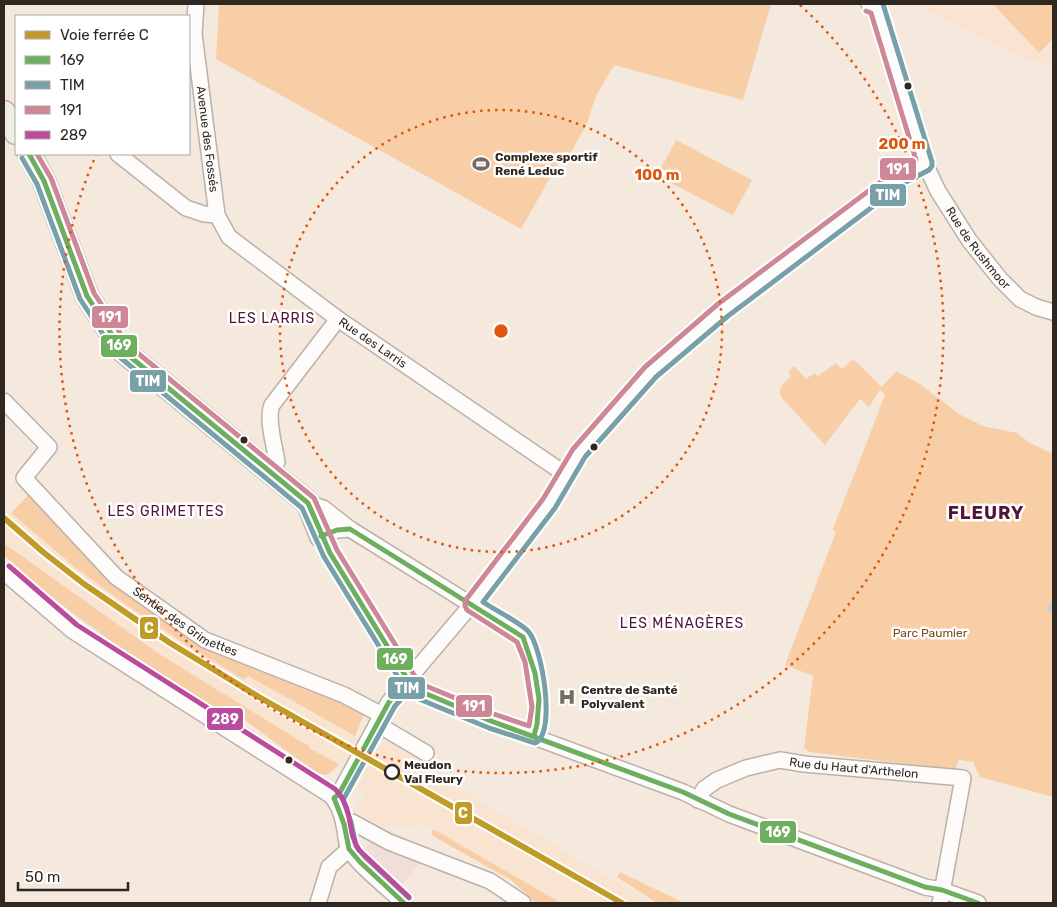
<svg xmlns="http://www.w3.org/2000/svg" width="1057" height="907" font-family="Rubik,sans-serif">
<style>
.commercial{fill:#f2ddd8}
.built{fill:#f8e4d1}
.green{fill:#f8cea7}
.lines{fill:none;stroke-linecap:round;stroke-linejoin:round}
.stream{stroke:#bcceec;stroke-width:4.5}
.street-casing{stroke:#bbb1a9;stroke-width:18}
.secondary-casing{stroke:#bbb1a9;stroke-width:25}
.street{stroke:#fefcfa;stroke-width:15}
.secondary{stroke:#edece5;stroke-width:22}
.bus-1-casing{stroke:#fff;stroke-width:9}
.bus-2-casing{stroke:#fff;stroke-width:9}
.bus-3-casing{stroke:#fff;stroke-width:9}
.bus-4-casing{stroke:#fff;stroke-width:9}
.bus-1{stroke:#6daf5e;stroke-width:5}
.bus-2{stroke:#78a0a8;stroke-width:5}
.bus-3{stroke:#cd8796;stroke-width:5}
.bus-4{stroke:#bb4b9c;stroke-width:5}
.rail-1-casing{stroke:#fff;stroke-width:10}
.rail-1{stroke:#c19b28;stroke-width:6}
.ring{fill:none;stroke:#df560d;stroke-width:2.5;stroke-dasharray:2.5 5}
.bus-dot{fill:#2f2720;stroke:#fff;stroke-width:2}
.stop-dot{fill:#fff;stroke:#2f2720;stroke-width:2.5}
.labels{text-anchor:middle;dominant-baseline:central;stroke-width:5;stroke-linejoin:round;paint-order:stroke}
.street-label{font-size:12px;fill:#2f2720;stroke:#fff}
.poi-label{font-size:12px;font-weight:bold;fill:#2f2720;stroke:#fff;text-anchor:start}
.park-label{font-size:12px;fill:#7c4b15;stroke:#fff}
.stop-label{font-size:12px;font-weight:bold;fill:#2f2720;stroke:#fff;text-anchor:start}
.neighbourhood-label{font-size:14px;letter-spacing:1px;fill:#52153a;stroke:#fff}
.district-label{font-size:18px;font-weight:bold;letter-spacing:1px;fill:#52153a;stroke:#fff}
.centre{fill:#df560d;stroke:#fff;stroke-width:2.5}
.ring-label{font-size:15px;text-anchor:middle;font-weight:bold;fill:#df560d;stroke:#fff;stroke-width:5;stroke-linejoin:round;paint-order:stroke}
.line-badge{stroke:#fff;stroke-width:2}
.badge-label{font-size:14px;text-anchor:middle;font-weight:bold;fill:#fff}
</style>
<rect width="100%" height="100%" fill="#f5e9de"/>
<path class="commercial" d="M375 836 426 855 402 885 364 851Z"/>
<g class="built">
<path d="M909 4H1053V64L1026 60 919 6Z"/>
<path d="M4 506 11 513 166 626 255 680 378 750 386 739 443 772 448 777 446 781 547 840 651 903H561L423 824 419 831 413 827 384 826 379 823 378 825 363 816 364 814 355 809 364 793 357 789 364 778 363 776 324 755 323 757 274 726 157 659 71 600 4 543Z"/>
</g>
<g class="green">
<path d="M219 4H771L743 100 614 65 595 98 588 121 572 151 559 162 521 229 216 59Z"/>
<path d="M993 4H1053V39L1039 53Z"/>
<path d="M676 140 752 180 733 215 657 176Z"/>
<path d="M853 359 882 387 896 371 920 384 959 414 983 426 1017 433 1030 443 1053 454V797L980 777 973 762 959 760 955 770 809 752 804 748 813 676 785 665 836 532 833 530V529L885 395 880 390 869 407 860 399 825 445 782 398C776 389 784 383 791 376L788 372 794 366 806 379 814 373 818 376 836 363 842 369Z"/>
<path d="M31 492 202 644 365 711 355 736 248 676 243 679 182 642 121 601 76 568 11 513Z"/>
<path d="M6 545 161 655 310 747 309 748 339 764 333 771 326 775 317 773 228 708 223 711C194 699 163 677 137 659 91 627 45 595 4 555V547Z"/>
<path d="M433 829 561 903H536L511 880 431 835Z"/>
<path d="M620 872 684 903H657L617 877Z"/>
</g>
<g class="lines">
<path class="stream" d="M1050 610 1053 603"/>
<g class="street-casing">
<g id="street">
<path id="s1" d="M196 4 194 34 217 215 229 237 338 319 565 474"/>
<path id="s2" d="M869 4 877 8 925 164 938 191 969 240 1000 279 1020 299 1036 307 1053 312"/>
<path d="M118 154 186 208 204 214 217 215"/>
<path id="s3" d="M4 401 49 447 24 478 116 577 205 640 344 695 382 715"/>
<path d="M270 471 277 462C275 447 266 419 272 405L338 319"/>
<path d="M308 503 323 508 350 529 523 637C535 667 546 704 534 736"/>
<path d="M350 529 337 530 321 536 330 553 408 680 422 692 491 721 683 792 729 814 925 887 942 890 978 903"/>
<path d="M4 572 73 631 330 795C339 803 343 818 345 830 346 836 346 843 349 849 356 863 391 891 404 903"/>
<path d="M377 724 426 753"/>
<path d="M334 798 339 794 389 702 472 604 549 503 579 453 651 372 723 310 900 177 925 164"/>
<path id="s4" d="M698 800 704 789 717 780 746 768 780 760 804 764 963 778 940 903"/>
<path d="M344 824 352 822 389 842 490 881 523 903"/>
<path d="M318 903 329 867 349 849"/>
</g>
</g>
<g class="secondary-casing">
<g id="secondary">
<path d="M4 112 16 133"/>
<path d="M29 154 44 181 87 296 122 350 308 503 321 536"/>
</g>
</g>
<use href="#street" class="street"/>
<use href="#secondary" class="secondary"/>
<g class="bus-1-casing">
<g id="bus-1">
<path d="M29 154 44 181 87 296 122 350 308 503 330 553 408 680 422 692 491 721 683 792 729 814 925 887 942 890 978 903"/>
<path d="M321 536 337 530 350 529 523 637 535 673 539 699 537 724 534 736"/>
<path d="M404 903 360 862 349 849 344 824 334 798 339 794 389 702 408 680"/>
</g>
</g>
<g class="bus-2-casing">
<g id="bus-2">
<path d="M22 158 37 184 80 299 116 354 302 508 324 557 403 685 419 699 489 728 535 743C557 734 542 646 528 631 519 622 495 610 483 602L555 508 585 457 656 377 728 316 904 183 929 170 932 166V162L883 4"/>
<path d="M409 898 365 857 356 846 351 822 343 800 395 706 414 685"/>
</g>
</g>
<g class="bus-3-casing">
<path id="bus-3" d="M37 154 51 178 94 293 128 345 314 498 337 550 414 675 426 686 494 714 529 726 532 707 525 662 517 642 467 610 465 606V601L543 499 573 449 645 367 718 304 895 171 916 160 871 13 866 11"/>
</g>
<g class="bus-4-casing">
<path id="bus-4" d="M9 566 77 625 335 789C355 810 346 831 359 850L409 897"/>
</g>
<use href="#bus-1" class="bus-1"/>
<use href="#bus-2" class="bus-2"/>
<use href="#bus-3" class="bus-3"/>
<use href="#bus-4" class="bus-4"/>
<g class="rail-1-casing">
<path id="rail-1" d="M4 518 43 552 84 584 170 643 259 697 622 903"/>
</g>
<use href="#rail-1" class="rail-1"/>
</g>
<g class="ring">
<circle cx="501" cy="331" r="221"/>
<path d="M800 5A442 442 0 1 1 96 155"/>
</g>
<defs>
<g id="stadium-bare" transform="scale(1.35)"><path d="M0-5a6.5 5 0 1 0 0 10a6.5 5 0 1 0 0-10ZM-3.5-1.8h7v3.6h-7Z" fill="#746b62" stroke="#fff" stroke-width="2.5" paint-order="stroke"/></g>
<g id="hospital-bare" transform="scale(1.35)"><path d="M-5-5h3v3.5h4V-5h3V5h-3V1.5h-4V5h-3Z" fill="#746b62" stroke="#fff" stroke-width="2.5" paint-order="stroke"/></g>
</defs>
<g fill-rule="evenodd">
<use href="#stadium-bare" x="481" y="164"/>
<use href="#hospital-bare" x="567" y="697"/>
</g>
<g class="bus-dot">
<circle cx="908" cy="86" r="4.5"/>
<circle cx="244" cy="440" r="4.5"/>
<circle cx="594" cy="447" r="4.5"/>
<circle cx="289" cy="760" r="4.5"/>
</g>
<circle class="stop-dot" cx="392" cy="772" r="7"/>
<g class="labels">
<g class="street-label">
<text stroke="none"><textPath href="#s1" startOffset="136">Avenue des Fossés</textPath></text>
<text stroke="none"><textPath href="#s2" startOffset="272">Rue de Rushmoor</textPath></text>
<text stroke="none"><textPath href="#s1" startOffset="416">Rue des Larris</textPath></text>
<text stroke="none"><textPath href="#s3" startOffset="322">Sentier des Grimettes</textPath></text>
<text stroke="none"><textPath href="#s4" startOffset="169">Rue du Haut d'Arthelon</textPath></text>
</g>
<g class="poi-label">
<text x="495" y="157">Complexe sportif<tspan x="495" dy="14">René Leduc</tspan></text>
<text x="581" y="690">Centre de Santé<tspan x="581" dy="14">Polyvalent</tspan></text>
</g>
<g class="park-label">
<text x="930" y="633">Parc Paumier</text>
</g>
<g class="stop-label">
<text x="404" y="765">Meudon<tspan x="404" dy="14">Val Fleury</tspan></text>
</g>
<g class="neighbourhood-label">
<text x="272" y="318">LES LARRIS</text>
<text x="166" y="511">LES GRIMETTES</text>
<text x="682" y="623">LES MÉNAGÈRES</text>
</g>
<g class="district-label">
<text x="986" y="513">FLEURY</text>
</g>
</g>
<circle cx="501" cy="331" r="8" class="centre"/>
<g class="ring-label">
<text x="902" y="149">200 m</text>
<text x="657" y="180">100 m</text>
</g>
<g class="line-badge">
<rect x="879" y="157" width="38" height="24" rx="5" fill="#cd8796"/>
<rect x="869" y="183" width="38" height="24" rx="5" fill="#78a0a8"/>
<rect x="91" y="305" width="38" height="24" rx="5" fill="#cd8796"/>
<rect x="100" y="334" width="38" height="24" rx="5" fill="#6daf5e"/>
<rect x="129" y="369" width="38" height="24" rx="5" fill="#78a0a8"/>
<rect x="139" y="616" width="20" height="24" rx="5" fill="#c19b28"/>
<rect x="376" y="647" width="38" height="24" rx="5" fill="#6daf5e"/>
<rect x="387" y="676" width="39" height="24" rx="5" fill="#78a0a8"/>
<rect x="455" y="694" width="38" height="24" rx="5" fill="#cd8796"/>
<rect x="206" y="707" width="38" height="24" rx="5" fill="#bb4b9c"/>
<rect x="454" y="801" width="19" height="24" rx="5" fill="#c19b28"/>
<rect x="759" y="820" width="38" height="24" rx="5" fill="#6daf5e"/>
</g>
<g class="badge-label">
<text x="898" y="174">191</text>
<text x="888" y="200">TIM</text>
<text x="110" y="322">191</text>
<text x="119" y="350">169</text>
<text x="148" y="386">TIM</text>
<text x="149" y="633">C</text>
<text x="395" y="664">169</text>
<text x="407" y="693">TIM</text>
<text x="474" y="711">191</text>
<text x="225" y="724">289</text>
<text x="463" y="818">C</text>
<text x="778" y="837">169</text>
</g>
<rect width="1057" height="907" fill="none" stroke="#2f2720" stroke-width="10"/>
<rect x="15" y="15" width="175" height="140" fill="#ffffff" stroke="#aca9a6"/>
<rect x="25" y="31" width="25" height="8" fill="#c19b28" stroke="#aca9a6"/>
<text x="60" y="40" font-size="15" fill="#2f2720">Voie ferrée C</text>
<rect x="25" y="56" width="25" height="8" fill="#6daf5e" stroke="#aca9a6"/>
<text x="60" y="65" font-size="15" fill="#2f2720">169</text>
<rect x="25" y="81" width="25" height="8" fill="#78a0a8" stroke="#aca9a6"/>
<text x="60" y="90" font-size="15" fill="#2f2720">TIM</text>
<rect x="25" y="106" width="25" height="8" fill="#cd8796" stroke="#aca9a6"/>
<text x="60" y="115" font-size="15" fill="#2f2720">191</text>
<rect x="25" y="131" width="25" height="8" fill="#bb4b9c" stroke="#aca9a6"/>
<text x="60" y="140" font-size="15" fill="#2f2720">289</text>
<path d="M18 882v8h110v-8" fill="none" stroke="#2f2720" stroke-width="2.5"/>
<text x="25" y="882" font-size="15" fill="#2f2720" stroke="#ffffff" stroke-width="4" paint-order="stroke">50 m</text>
</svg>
